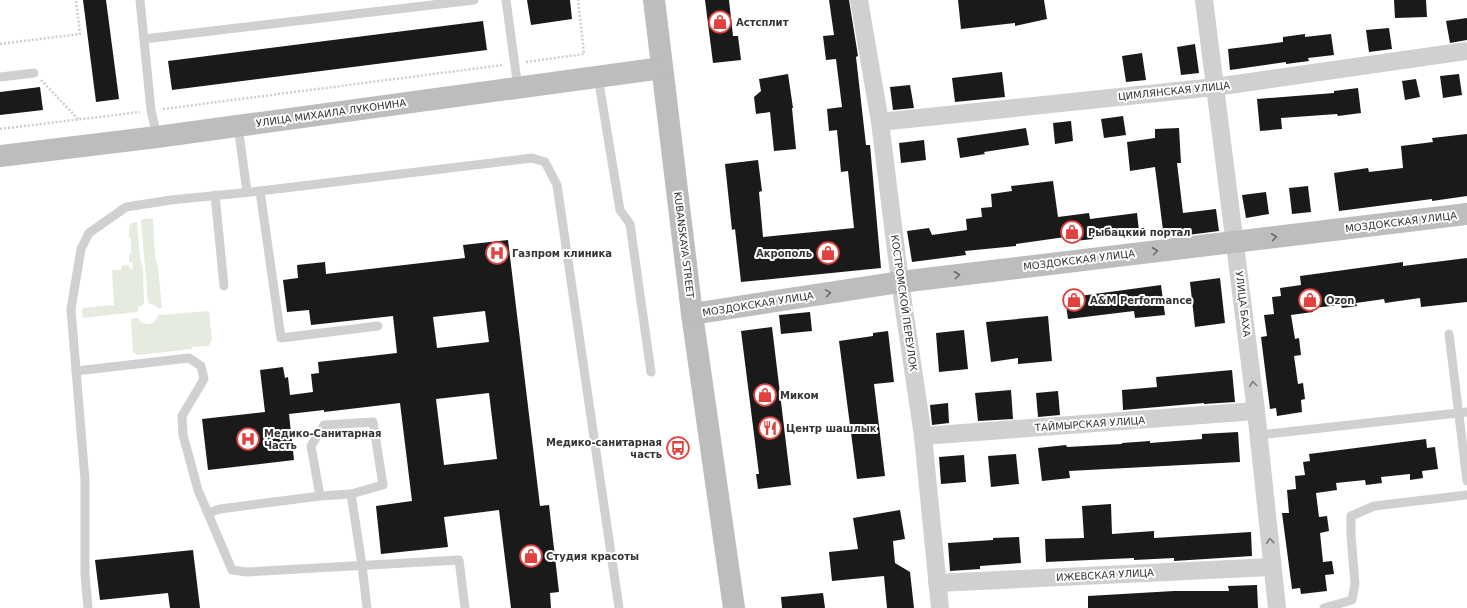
<svg xmlns="http://www.w3.org/2000/svg" width="1467" height="608" font-family="'DejaVu Sans',sans-serif">
<style>
.green{fill:#e5ecdf}
.building{fill:#1a1a1a;fill-rule:evenodd}
.lines{fill:none;stroke-linecap:round;stroke-linejoin:round}
.path{stroke:#cdcdcd;stroke-width:2.5;stroke-dasharray:2 2;stroke-linecap:butt}
.lane{stroke:#d0d0d0;stroke-width:9}
.street{stroke:#d0d0d0;stroke-width:18}
.secondary{stroke:#bdbdbd;stroke-width:22}
.oneway{stroke:#6a6a6a}
.oneway2{stroke:#7a7a7a}
.labels{text-anchor:middle;dominant-baseline:central;stroke-width:4;stroke-linejoin:round;paint-order:stroke}
.poi-label{font-size:10px;font-weight:bold;fill:#333;stroke:#fff;text-anchor:start}
.street-label{font-size:10px;fill:#333;stroke:#fff}
</style>
<rect width="100%" height="100%" fill="#fff"/>
<g class="green">
<path d="M153 218 155 256 158 267 162 308H157L155 305 148 303C146 275 143 248 141 220L142 219Z"/>
<path d="M137 222 140 257 143 269 144 304 139 307 137 312 83 318 82 311 83 308 114 305 112 270H121L122 266 125 265 129 266 130 269H133L132 262H129V254H131V238H129V228L131 223Z"/>
<path d="M209 311 212 340 210 344 208 346 192 347V349L137 355 133 352 131 319 138 318C143 327 155 326 158 315Z"/>
</g>
<g class="building">
<path d="M83 0H106L119 99 96 102Z"/>
<path d="M527 0H570L572 19 531 25Z"/>
<path d="M705 0H729L733 36H738L741 60 713 63Z"/>
<path d="M829 0H849L858 56 856 57 866 145H870L881 268 741 282 735 229 732 230 725 164 758 160 762 191 759 192 763 237 854 228 848 171 841 172 837 130 829 131 827 109 842 107 836 59 826 60 823 36 834 35Z"/>
<path d="M958 0H1044L1047 19 1015 26V23L961 29Z"/>
<path d="M1394 0H1426L1427 17 1395 18Z"/>
<path d="M1467 18V40L1450 43 1446 21Z"/>
<path d="M483 21 487 50 172 90 168 61Z"/>
<path d="M1389 28 1392 49 1369 52 1366 30Z"/>
<path d="M1305 34V37L1331 34 1334 55 1308 58 1309 61 1286 64V62L1230 70 1228 49 1283 42V37Z"/>
<path d="M1195 44 1199 73 1181 75 1177 47Z"/>
<path d="M1142 53 1146 80 1126 82 1122 56Z"/>
<path d="M1002 72 1005 97 955 102 952 78Z"/>
<path d="M788 74 793 108H792L796 149 774 151 770 112 756 114 754 97 761 91 759 79Z"/>
<path d="M1459 74 1462 95 1443 98 1440 76Z"/>
<path d="M1416 79 1420 97 1405 100 1402 81Z"/>
<path d="M910 85 914 108 893 110 890 87Z"/>
<path d="M40 87 43 110 0 115V92Z"/>
<path d="M1358 88 1361 113 1338 116 1337 114 1281 118 1282 129 1260 131 1257 99 1334 93V91Z"/>
<path d="M1123 116 1126 135 1104 138 1101 119Z"/>
<path d="M1071 121 1073 141 1055 144 1053 123Z"/>
<path d="M1026 128 1029 145 984 152 985 154 960 158 957 138Z"/>
<path d="M1179 128 1181 163H1177L1183 213 1216 209 1219 231 1164 238 1155 167 1130 171 1127 142 1155 138V129Z"/>
<path d="M1467 134V196L1432 201V199L1339 211 1334 173 1368 168 1369 172 1403 168 1401 146 1433 142 1432 138Z"/>
<path d="M924 140 926 160 901 163 899 143Z"/>
<path d="M1053 181 1058 217 1089 213 1090 219 1137 213 1139 231 1092 237 1093 239 1066 242 1065 237 1016 244V246L965 251 966 255 912 262 907 231 929 228 932 235 967 230 966 219 982 217 981 208 992 207 991 194 1012 191 1011 186Z"/>
<path d="M1308 186 1311 212 1292 214 1289 188Z"/>
<path d="M1266 192 1269 214 1246 218 1242 195Z"/>
<path d="M508 240 540 506 549 505 559 592 550 593 551 608H511L499 510 444 517 448 547 381 554 376 506 412 501 400 403 324 412V410L289 414 294 460 208 470 202 419 265 412 260 370 283 367 285 378 288 377 290 395 313 392 311 374 319 373 318 362 397 353 393 316 311 325 309 310 287 312 283 280 298 278 297 265 325 262 326 274 465 258 463 245ZM485 311 489 342 437 348 433 317ZM489 393 497 459 444 465 436 399Z"/>
<path d="M1467 258V302L1421 307 1420 298 1385 303 1384 299 1356 303 1357 306 1342 308 1341 305 1313 308V312L1291 315 1295 339 1299 338 1301 355 1294 356 1298 384 1303 383 1305 399 1301 400 1302 412 1277 416 1276 408 1270 409 1261 337 1267 336 1264 315 1274 314 1272 297 1281 296 1280 288 1301 285 1300 276 1403 262V266Z"/>
<path d="M1220 278 1225 323 1195 327 1190 282Z"/>
<path d="M1161 285 1165 315 1135 318 1134 311 1068 319 1065 298Z"/>
<path d="M810 312 812 331 781 334 779 315Z"/>
<path d="M1048 316 1052 361 1018 364V358L991 362 986 322Z"/>
<path d="M772 327 791 485 758 489 756 474H759L741 331Z"/>
<path d="M964 330 968 369 939 372 936 333Z"/>
<path d="M888 331 894 382 874 384 885 476 857 479 839 341 873 336V333Z"/>
<path d="M1232 370 1235 402 1204 404V403L1123 410 1122 390 1157 387 1156 377Z"/>
<path d="M1011 390 1013 419 978 421 975 393Z"/>
<path d="M1058 391 1060 415 1038 417 1036 393Z"/>
<path d="M948 403 949 423 932 425 930 405Z"/>
<path d="M1238 432 1240 462 1069 471 1070 478 1042 481 1038 448 1066 445 1067 447 1122 444V443L1150 441V443L1202 439V434Z"/>
<path d="M1426 439 1427 448 1435 447 1438 469 1422 471 1423 478 1410 480V474L1381 477 1382 483 1366 485 1365 480 1336 483 1337 490 1316 493 1319 517 1327 516 1329 531 1320 533 1323 562 1332 561 1334 574 1325 575 1327 591 1301 594 1300 588 1292 589 1282 513H1289L1287 490 1296 489 1295 476 1305 475 1303 462 1310 461 1309 454Z"/>
<path d="M1016 454 1019 484 991 487 988 456Z"/>
<path d="M964 455 966 482 941 484 939 457Z"/>
<path d="M1111 504 1112 534 1154 531V538L1251 532 1252 556 1174 561V558L1134 560V558L1046 562 1045 539 1084 538 1082 506Z"/>
<path d="M900 510 905 539 893 541 895 563 910 572 914 608H887L884 576 832 581 829 552 858 549 853 518Z"/>
<path d="M1019 537 1021 563 980 566V569L950 571 948 543 993 540V538Z"/>
<path d="M193 550 200 608H170L168 593 100 600 95 560Z"/>
<path d="M1257 585 1258 608H1088V596L1174 591H1229L1228 586Z"/>
<path d="M823 593 825 608H782L781 597Z"/>
</g>
<g class="lines">
<g class="path">
<path d="M0 44 80 34 76 0"/>
<path d="M526 62 584 54 578 0"/>
<path d="M41 80 78 119"/>
<path d="M163 109 503 65"/>
<path d="M0 129 140 112"/>
</g>
<g class="lane">
<path d="M140 0 151 110 157 137"/>
<path d="M506 0 518 88"/>
<path d="M144 39 474 0"/>
<path d="M0 77 34 73"/>
<path d="M598 77 620 210 630 224 651 372"/>
<path d="M238 126 247 192"/>
<path d="M260 191 281 338 378 326"/>
<path d="M215 195 224 286"/>
<path d="M1449 334 1467 481"/>
<path d="M76 371 189 358 201 366 204 379 182 416 183 435 198 490 232 570 247 572 459 560 465 608"/>
<path d="M1259 435 1467 412"/>
<path d="M320 496 351 494"/>
<path d="M208 513 220 509 320 496 311 446 324 425 373 422 383 485 351 494 362 565 367 608"/>
<path d="M88 608 85 574V480L71 309 81 249 89 233 126 207 171 200 260 191 532 158 545 162 557 185 619 608"/>
<path d="M1324 608 1352 600 1355 584 1351 535V516L1374 506 1467 495"/>
</g>
<g class="street">
<path d="M859 0 880 122 900 282 923 436 940 608"/>
<path d="M1204 0 1256 411 1277 608"/>
<path d="M880 122 1215 87 1467 51"/>
<path d="M923 436 1256 411"/>
<path d="M937 583 1272 567"/>
</g>
<g class="secondary">
<path d="M654 0 692 314 734 608"/>
<path d="M0 156 157 137 662 68"/>
<path d="M692 314 900 282 1467 214"/>
</g>
</g>
<defs><path id="oneway-chevron" d="M-2-3.5L2.5 0L-2 3.5" fill="none" stroke-width="1.6" stroke-linecap="round" stroke-linejoin="round"/></defs>
<g class="oneway">
<use href="#oneway-chevron" transform="translate(1274 237) rotate(-7)"/>
<use href="#oneway-chevron" transform="translate(1155 251) rotate(-7)"/>
<use href="#oneway-chevron" transform="translate(957 275) rotate(-7)"/>
<use href="#oneway-chevron" transform="translate(828 293) rotate(-9)"/>
</g>
<g class="oneway2">
<use href="#oneway-chevron" transform="translate(1253 384) rotate(-97)"/>
<use href="#oneway-chevron" transform="translate(1270 541) rotate(-96)"/>
</g>
<defs>
<g id="shop-ring" transform="scale(1.15)"><circle r="9.5" fill="#fff" stroke="#e1423e" stroke-width="1.5"/><path d="M-5-2.5h2.3a2.7 3.5 0 0 1 5.4 0H5L5.5 6h-11ZM-1.5-2.5h3a1.5 2.3 0 0 0-3 0Z" fill="#e1423e"/></g>
<g id="hospital-ring" transform="scale(1.15)"><circle r="9.5" fill="#fff" stroke="#e1423e" stroke-width="1.5"/><path d="M-5-5h3v3.5h4V-5h3V5h-3V1.5h-4V5h-3Z" fill="#e1423e"/></g>
<g id="restaurant-ring" transform="scale(1.15)"><circle r="9.5" fill="#fff" stroke="#e1423e" stroke-width="1.5"/><path d="M-5-6h1v4h1v-4h1v4h1v-4h1v5L-1.5 .5V6h-2V.5L-5-1ZM5-6V6H3V1.5H1.5Q1.5-4 5-6Z" fill="#e1423e"/></g>
<g id="bus-ring" transform="scale(1.15)"><circle r="9.5" fill="#fff" stroke="#e1423e" stroke-width="1.5"/><path d="M-5-6H5V4H4V6H2V4H-2V6H-4V4H-5ZM-3.5-4V0h7V-4ZM-3.5 1.2v1.5H-2V1.2ZM2 1.2v1.5H3.5V1.2Z" fill="#e1423e"/></g>
</defs>
<g fill-rule="evenodd">
<use href="#shop-ring" x="720" y="22"/>
<use href="#shop-ring" x="1072" y="232"/>
<use href="#hospital-ring" x="497" y="253"/>
<use href="#shop-ring" x="828" y="253"/>
<use href="#shop-ring" x="1074" y="300"/>
<use href="#shop-ring" x="1310" y="300"/>
<use href="#shop-ring" x="765" y="395"/>
<use href="#restaurant-ring" x="770" y="428"/>
<use href="#hospital-ring" x="248" y="439"/>
<use href="#bus-ring" x="678" y="448"/>
<use href="#shop-ring" x="531" y="556"/>
</g>
<g class="labels">
<g class="poi-label">
<text x="736" y="22">Астсплит</text>
<text x="1088" y="232">Рыбацкий портал</text>
<text x="512" y="253">Газпром клиника</text>
<text x="812" y="253" text-anchor="end">Акрополь</text>
<text x="1090" y="300">A&amp;M Performance</text>
<text x="1326" y="300">Ozon</text>
<text x="780" y="395">Миком</text>
<text x="786" y="428">Центр шашлык</text>
<text x="264" y="433">Медико-Санитарная<tspan x="264" dy="12">Часть</tspan></text>
<text x="662" y="442" text-anchor="end">Медико-санитарная<tspan x="662" dy="12">часть</tspan></text>
<text x="546" y="556">Студия красоты</text>
</g>
<g class="street-label">
<text transform="translate(1174 91) rotate(-6)">ЦИМЛЯНСКАЯ УЛИЦА</text>
<text transform="translate(331 113) rotate(-8)">УЛИЦА МИХАИЛА ЛУКОНИНА</text>
<text transform="translate(1401 222) rotate(-7)">МОЗДОКСКАЯ УЛИЦА</text>
<text transform="translate(684 245) rotate(83)">KUBANSKAYA STREET</text>
<text transform="translate(1079 260) rotate(-7)">МОЗДОКСКАЯ УЛИЦА</text>
<text transform="translate(904 303) rotate(82)">КОСТРОМСКОЙ ПЕРЕУЛОК</text>
<text transform="translate(758 304) rotate(-9)">МОЗДОКСКАЯ УЛИЦА</text>
<text transform="translate(1243 304) rotate(83)">УЛИЦА БАХА</text>
<text transform="translate(1090 424) rotate(-4)">ТАЙМЫРСКАЯ УЛИЦА</text>
<text transform="translate(1105 575) rotate(-3)">ИЖЕВСКАЯ УЛИЦА</text>
</g>
</g>
</svg>
